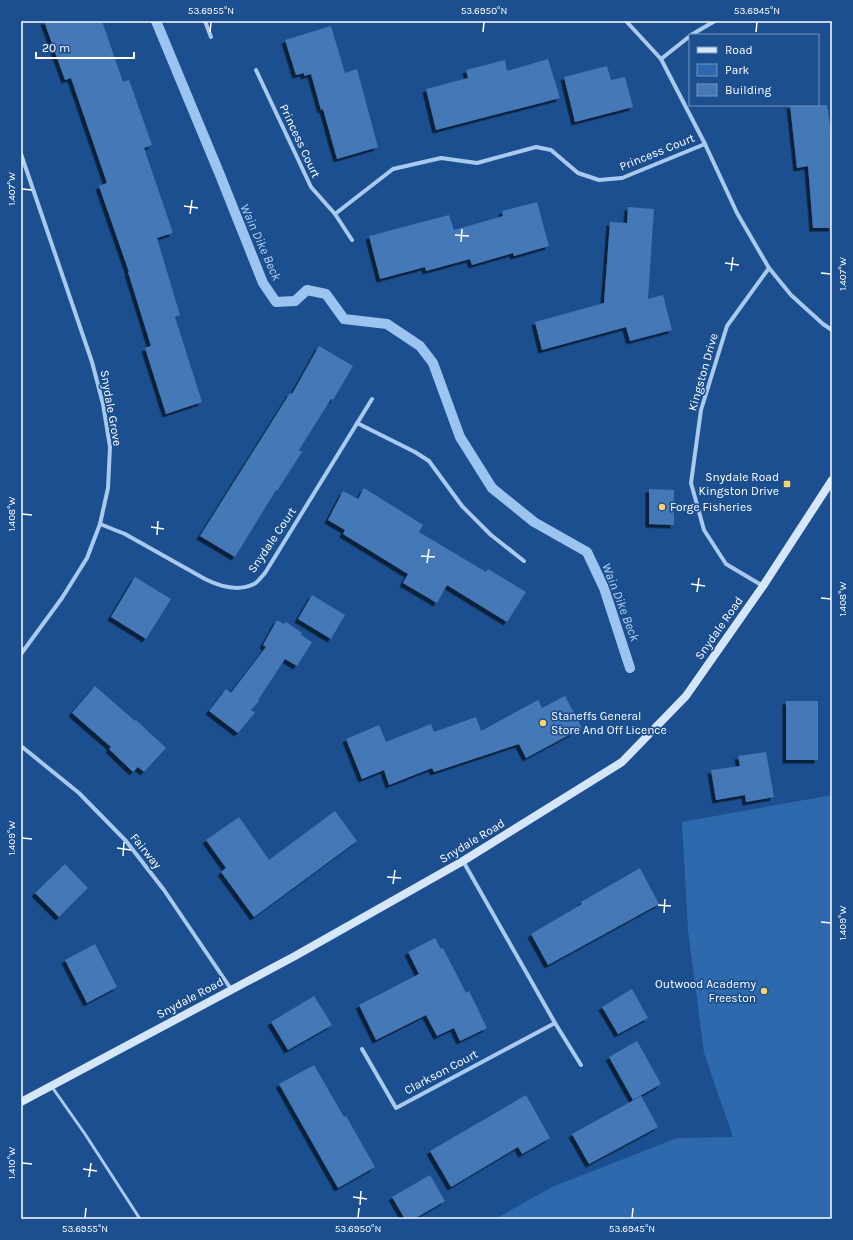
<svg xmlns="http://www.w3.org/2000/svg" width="853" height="1240" font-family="Karla,sans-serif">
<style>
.green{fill:#2e69ad}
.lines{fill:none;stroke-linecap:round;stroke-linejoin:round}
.stream{stroke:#9cc4f0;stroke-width:10}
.building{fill:#4478b7;filter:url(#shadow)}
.lane{stroke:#a9c9ee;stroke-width:3}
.street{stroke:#a9c9ee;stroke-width:4}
.secondary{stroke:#d6e6fa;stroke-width:8}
.ticks{fill:none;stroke:#fff;stroke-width:1.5}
.poi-dot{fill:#ffd166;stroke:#1b4f8f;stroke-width:1.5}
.labels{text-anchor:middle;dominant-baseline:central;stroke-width:3.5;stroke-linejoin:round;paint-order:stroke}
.street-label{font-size:12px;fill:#fff;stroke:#1b4f8f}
.poi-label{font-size:12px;fill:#fff;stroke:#1b4f8f;text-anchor:end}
.water-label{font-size:13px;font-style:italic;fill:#b5d3f5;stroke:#1b4f8f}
.neatline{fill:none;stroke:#fff;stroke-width:1.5}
.ticks-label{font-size:10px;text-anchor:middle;fill:#fff}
</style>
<defs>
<filter id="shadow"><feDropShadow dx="-3.5" dy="3.5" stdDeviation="0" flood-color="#0009"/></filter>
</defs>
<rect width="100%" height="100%" fill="#1b4f8f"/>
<path class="green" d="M832 795V1219H495L552 1187 677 1138 733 1137 704 1053 688 930 682 822Z"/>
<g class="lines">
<path class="stream" d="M156 21 220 175 263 283 276 302 295 301 307 290 326 294 344 319 387 324 420 346 433 363 460 437 492 488 534 522 587 552 604 588 630 668"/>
</g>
<g class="building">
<path d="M44 21H102L123 82 129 80 152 145 144 148 173 233 157 238 180 315 175 317 202 402 166 414 145 348 151 346 128 272H129L99 186 107 183 71 78 65 80Z"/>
<path d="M331 26 345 73 357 69 378 147 337 159 323 109 321 110 311 74 304 76V73L296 75 285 40Z"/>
<path d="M548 59 560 98 436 130 426 89 468 78 466 70 505 60 507 71Z"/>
<path d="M607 66 611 80 625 77 633 107 575 122 564 77Z"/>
<path d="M790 105H827L832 139V228H813L808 166 797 168Z"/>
<path d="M537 202 549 246 514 256 513 253 472 265 470 259 426 271 425 267 380 279 369 236 449 215 454 230 503 216 502 211Z"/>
<path d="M628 207 654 209 648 299 663 295 672 330 630 341 626 327 542 350 535 322 604 303 610 222 627 223Z"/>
<path d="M319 346 353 366 333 400 331 399 299 450 302 452 277 491 276 490 235 557 200 536 290 393 292 394Z"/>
<path d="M364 488 423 525 419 532 486 572 488 569 526 592 507 622 447 585 437 603 403 583 408 574 343 534 345 530 328 520 343 491 358 499Z"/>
<path d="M649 489 674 490V525L649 524Z"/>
<path d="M135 577 171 599 146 639 111 617Z"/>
<path d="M312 595 345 615 331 639 298 619Z"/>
<path d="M277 620 284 624 286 622 302 633 301 635 312 642 297 666 285 659 258 700 259 701 251 710 255 713 238 733 209 711 226 689 231 693 266 647 263 645Z"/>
<path d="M95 686 135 721 136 720 166 748 144 772 138 767 133 772 109 749 111 747 72 713Z"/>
<path d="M565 696 582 728 526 758 519 744 434 772 432 768 389 785 384 770 362 779 346 739 379 725 386 742 431 724 434 732 476 717 481 731 538 700 542 708Z"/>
<rect x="786" y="701" width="32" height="59"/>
<path d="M766 752 774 797 746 802 745 795 716 800 711 770 740 766 738 756Z"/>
<path d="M335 811 357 841 254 917 221 872 226 868 206 840 239 817 269 860Z"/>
<path d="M65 864 88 888 59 917 35 893Z"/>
<path d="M640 868 659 904 548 965 531 934 582 904 581 902Z"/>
<path d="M435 938 441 949 443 948 466 993 469 991 487 1028 460 1041 454 1028 437 1036 426 1015 376 1040 359 1005 419 974 408 952Z"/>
<path d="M95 944 117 987 87 1003 65 960Z"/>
<path d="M632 989 648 1018 618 1034 602 1007Z"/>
<path d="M314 996 332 1025 288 1050 271 1022Z"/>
<path d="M637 1041 661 1084 633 1100 609 1057Z"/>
<path d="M314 1065 344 1117 346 1116 375 1167 338 1188 279 1084Z"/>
<path d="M526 1095 550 1138 522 1154 518 1147 451 1187 430 1151Z"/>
<path d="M641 1096 658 1127 589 1164 572 1134Z"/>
<path d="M430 1175 445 1201 414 1219H405L392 1197Z"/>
</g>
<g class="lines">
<path class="lane" d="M52 1087 85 1134 140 1219"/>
<g class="street">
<path d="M205 21 211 37"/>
<path d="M626 21 661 59 705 144 737 213 769 268 791 295 823 324 832 330"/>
<path d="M691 35 715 21"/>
<path d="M661 59 690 36"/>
<path d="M256 70 311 187 335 214"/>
<path d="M21 154 92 362 103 404 110 447 108 488 100 524 87 558 62 598 21 654"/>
<path d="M352 240 335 214 393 169 441 158 477 163 536 147 551 150 578 173 599 180 622 178 705 144"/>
<path d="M357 423 415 452 429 461 462 506 491 535 524 561"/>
<path d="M100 524 125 534 205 579C219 586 238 592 254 584 258 582 262 576 265 573L372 399"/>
<path d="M763 586 726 564 704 530 691 483 701 410 727 326 769 268"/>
<path d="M21 746 79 793 126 841 164 890 231 989"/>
<path d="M463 861 555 1023 581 1065"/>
<path d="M362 1049 396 1108 555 1023"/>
</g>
<path class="secondary" d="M21 1102 295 956 463 861 622 762 686 696 763 586 832 480"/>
</g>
<path class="ticks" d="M210 32 211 22M483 32 484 22M756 32 757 22M22 189 32 190M184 206 198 208M190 214 192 200M455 235 469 236M461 242 462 229M725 263 739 265M731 271 733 257M821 273 831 274M22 514 32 515M151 527 164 529M157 535 158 521M421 556 435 557M427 563 429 549M691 584 705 586M697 592 699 578M821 598 831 599M22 838 32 839M117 848 131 850M123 856 124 842M387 877 401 878M393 884 395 870M658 905 671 906M664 913 665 899M821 922 831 923M22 1163 32 1164M83 1169 97 1171M89 1177 91 1163M353 1197 367 1199M360 1205 361 1191M85 1218 86 1208M358 1218 359 1208M632 1218 633 1208"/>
<g class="poi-dot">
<rect x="783" y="480" width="8" height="8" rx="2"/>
<circle cx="662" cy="507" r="4"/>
<circle cx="543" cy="723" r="4"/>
<circle cx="764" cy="991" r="4"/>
</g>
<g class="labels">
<g class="street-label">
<text transform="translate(300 141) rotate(65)">Princess Court</text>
<text transform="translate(657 152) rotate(-22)">Princess Court</text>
<text transform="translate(703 372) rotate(-74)">Kingston Drive</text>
<text transform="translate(111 408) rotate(80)">Snydale Grove</text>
<text transform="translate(272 540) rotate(-56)">Snydale Court</text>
<text transform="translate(719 628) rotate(-55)">Snydale Road</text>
<text transform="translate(472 841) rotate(-31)">Snydale Road</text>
<text transform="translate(146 851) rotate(51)">Fairway</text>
<text transform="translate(190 998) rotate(-28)">Snydale Road</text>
<text transform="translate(441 1072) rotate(-28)">Clarkson Court</text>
</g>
<g class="poi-label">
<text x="779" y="477">Snydale Road<tspan x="779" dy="14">Kingston Drive</tspan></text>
<text x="670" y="507" text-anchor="start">Forge Fisheries</text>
<text x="551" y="716" text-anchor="start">Staneffs General<tspan x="551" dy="14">Store And Off Licence</tspan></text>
<text x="756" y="984">Outwood Academy<tspan x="756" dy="14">Freeston</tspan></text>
</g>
<g class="water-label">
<text transform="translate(261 242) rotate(66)">Wain Dike Beck</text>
<text transform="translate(621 602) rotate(69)">Wain Dike Beck</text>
</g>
</g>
<rect width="853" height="1240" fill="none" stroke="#1b4f8f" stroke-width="44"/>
<rect x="689" y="34" width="130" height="72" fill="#1b4f8f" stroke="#7695bc"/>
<rect x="697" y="47" width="20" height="6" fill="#d6e6fa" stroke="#7695bc"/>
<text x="725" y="54" font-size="12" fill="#ffffff">Road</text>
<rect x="697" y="64" width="20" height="12" fill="#2e69ad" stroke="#7695bc"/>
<text x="725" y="74" font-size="12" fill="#ffffff">Park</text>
<rect x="697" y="84" width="20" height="12" fill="#4478b7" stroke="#7695bc"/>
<text x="725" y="94" font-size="12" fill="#ffffff">Building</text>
<path d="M36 52v6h98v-6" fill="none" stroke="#ffffff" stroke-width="2"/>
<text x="42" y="52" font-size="12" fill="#ffffff" stroke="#1b4f8f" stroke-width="3" paint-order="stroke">20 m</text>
<rect x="22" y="22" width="809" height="1196" class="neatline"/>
<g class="ticks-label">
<text x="211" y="14">53.6955°N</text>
<text x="484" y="14">53.6950°N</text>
<text x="757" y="14">53.6945°N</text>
<text transform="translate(11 189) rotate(-90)" y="4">1.407°W</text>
<text transform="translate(842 274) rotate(-90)" y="4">1.407°W</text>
<text transform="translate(11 514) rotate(-90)" y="4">1.408°W</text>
<text transform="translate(842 599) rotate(-90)" y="4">1.408°W</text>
<text transform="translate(11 838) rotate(-90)" y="4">1.409°W</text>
<text transform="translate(842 923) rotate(-90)" y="4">1.409°W</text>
<text transform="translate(11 1163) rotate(-90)" y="4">1.410°W</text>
<text x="85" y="1232">53.6955°N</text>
<text x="358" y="1232">53.6950°N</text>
<text x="632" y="1232">53.6945°N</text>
</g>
</svg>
